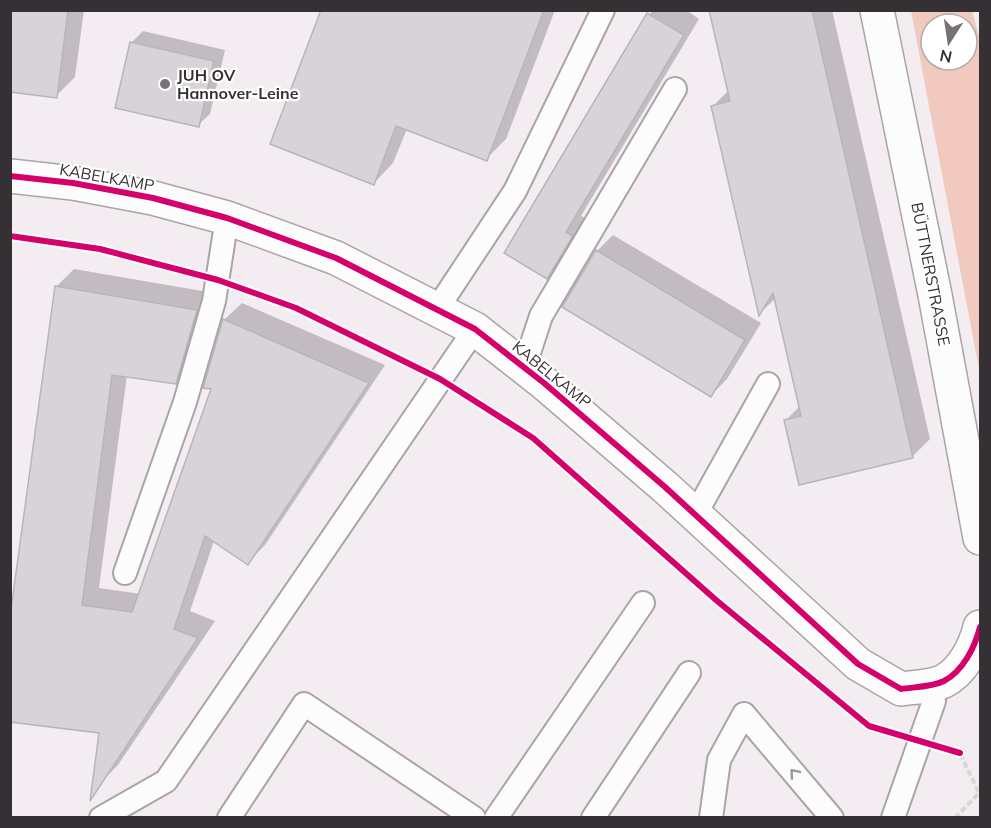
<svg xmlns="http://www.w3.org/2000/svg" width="991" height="828" font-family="Mulish,sans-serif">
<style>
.green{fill:#f1c9bf;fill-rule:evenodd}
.shadow{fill:#0003}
.building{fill:#d8d3d8;stroke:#b9b4b9;stroke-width:1.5}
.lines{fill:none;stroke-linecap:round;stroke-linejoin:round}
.service-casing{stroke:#a9a4a8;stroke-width:26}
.minor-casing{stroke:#a9a4a8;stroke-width:36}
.path{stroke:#d9d6d8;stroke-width:4;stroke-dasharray:6 3;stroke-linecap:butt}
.service{stroke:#fdfcfd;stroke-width:22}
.minor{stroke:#fdfcfd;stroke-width:33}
.cycleway-casing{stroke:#fff;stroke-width:10}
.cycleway{stroke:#d6006c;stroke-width:6}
.oneway{stroke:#999698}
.poi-dot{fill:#787276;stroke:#fff;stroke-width:2}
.labels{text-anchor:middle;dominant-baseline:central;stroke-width:4.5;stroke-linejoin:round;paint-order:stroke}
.poi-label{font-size:16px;font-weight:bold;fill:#353034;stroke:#fff;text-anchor:start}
.street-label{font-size:16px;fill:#353034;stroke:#fff}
</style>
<rect width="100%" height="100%" fill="#f3ecf1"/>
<path class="green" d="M911 11H972L980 39V374ZM931 24H967V60H931Z"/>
<g class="shadow">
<path d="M10 10H84L75 77 56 96Z"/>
<path d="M323 10H555L506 139 486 159 407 129 393 163 374 183Z"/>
<path d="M652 10H686L699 19 581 216 588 219 563 261 547 277Z"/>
<path d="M710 10H832L930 439 912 457 785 421 801 405 776 298 760 313 713 106 729 90Z"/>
<path d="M143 31 225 50 210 114 198 125 131 43Z"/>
<path d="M613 235 761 323 727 379 711 395 597 251Z"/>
<path d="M74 269 214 293 193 365 176 382 127 375 99 588 141 594 213 388 224 320 242 303 385 365 265 545 247 563 214 541 190 611 215 621 118 765 100 783V732L10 720 57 286Z"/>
</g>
<g class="building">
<path d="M10 10H68L57 98 10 92Z"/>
<path d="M321 10H544L487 161 396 126 374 185 270 144Z"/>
<path d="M709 10H812L913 458 799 485 784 420 801 416 773 293 759 316 711 106 730 101Z"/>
<path d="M647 13 684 35 566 232 573 236 547 279 504 253Z"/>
<path d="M130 42 214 61 199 127 115 108Z"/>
<path d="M596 250 745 340 711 397 562 307Z"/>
<path d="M55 286 197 310 176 384 112 375 82 605 132 612 211 389 203 388 223 319 369 383 248 565 205 536 174 629 198 638 90 801 99 733 10 722V617Z"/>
</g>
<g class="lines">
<g class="service-casing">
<g id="service">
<path d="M437 309 515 191 603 10"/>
<path d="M524 368 541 316 675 89"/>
<path d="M695 515 768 384"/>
<path d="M125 573 185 402 214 301 227 218"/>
<path d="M101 818 166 781 475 329"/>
<path d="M229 818 304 704 474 818"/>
<path d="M496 818 643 603"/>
<path d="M593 818 689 673"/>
<path d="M711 818 719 760 744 714 832 818"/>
<path d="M893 818 934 701 931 684"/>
</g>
</g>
<g class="minor-casing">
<g id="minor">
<path d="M877 10 935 295 980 538"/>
<path d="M10 176 73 183 153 198 227 218 336 258 475 329 544 383 665 487 858 664 901 689C914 687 932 687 944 681 963 671 975 647 980 627"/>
</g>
</g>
<path class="path" d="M955 818 979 793 960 753"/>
<use href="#service" class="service"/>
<use href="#minor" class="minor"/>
<g class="cycleway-casing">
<g id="cycleway">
<path d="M10 176 73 183 153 198 227 218 336 258 475 329 544 383 665 487 858 664 901 689C914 687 932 687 944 681 963 671 975 647 980 627"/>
<path d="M10 236 100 249 218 280 296 308 440 379 533 438 716 600 869 726 960 753"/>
</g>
</g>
<use href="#cycleway" class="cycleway"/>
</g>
<defs><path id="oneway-chevron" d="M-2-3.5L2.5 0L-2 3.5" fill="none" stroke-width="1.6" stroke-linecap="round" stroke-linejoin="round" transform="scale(1.5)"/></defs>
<use class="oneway" href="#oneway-chevron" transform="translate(794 773) rotate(-130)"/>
<circle class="poi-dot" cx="165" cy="84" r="6"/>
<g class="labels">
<g class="poi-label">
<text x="177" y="75">JUH OV<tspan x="177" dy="18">Hannover-Leine</tspan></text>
</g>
<g class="street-label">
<text transform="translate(107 177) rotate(10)">KABELKAMP</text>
<text transform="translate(931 274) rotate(79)">BÜTTNERSTRASSE</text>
<text transform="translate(552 374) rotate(39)">KABELKAMP</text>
</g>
</g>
<rect width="991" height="828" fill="none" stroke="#353034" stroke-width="24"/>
<g transform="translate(949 42) rotate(192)"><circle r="28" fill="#ffffff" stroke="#aeacae" stroke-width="1.5"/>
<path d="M0-4.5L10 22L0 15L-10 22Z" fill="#787276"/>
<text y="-9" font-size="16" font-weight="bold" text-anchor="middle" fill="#353034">N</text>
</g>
</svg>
